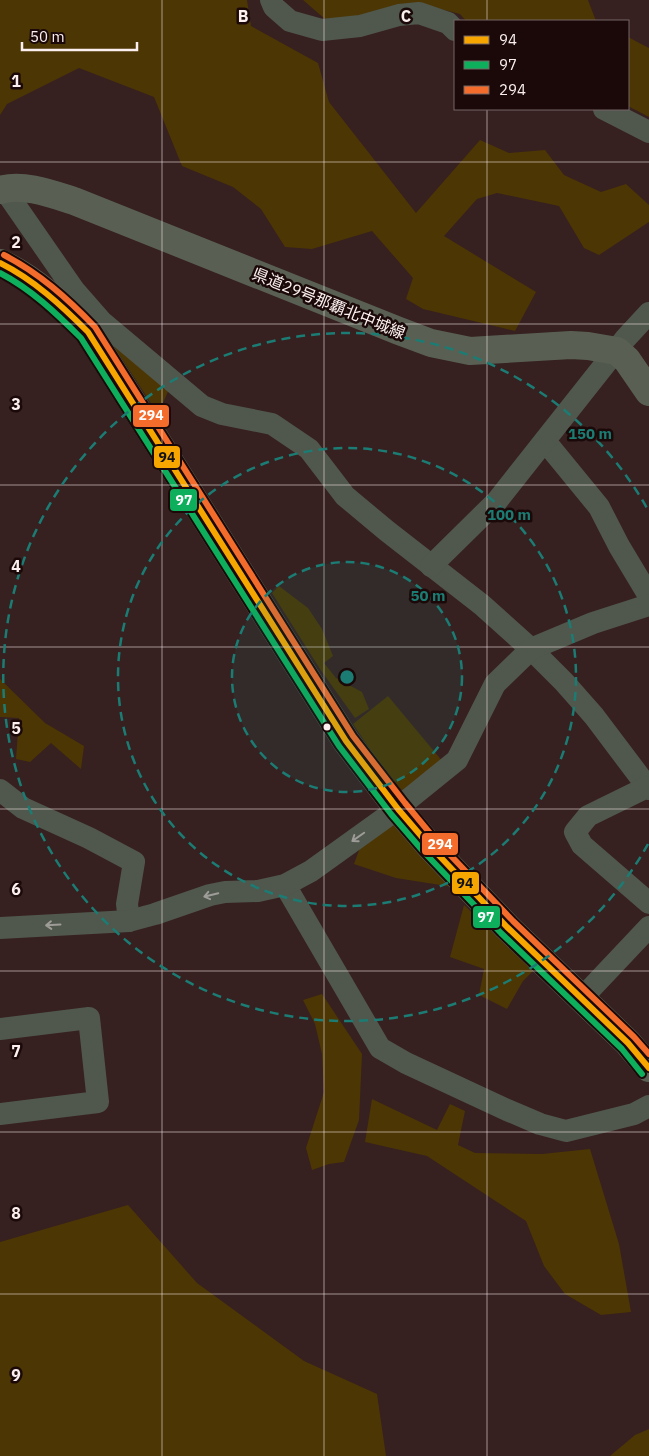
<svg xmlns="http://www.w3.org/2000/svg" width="649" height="1456" font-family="'IBM Plex Sans','Noto Sans JP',sans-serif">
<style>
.green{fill:#4c3604}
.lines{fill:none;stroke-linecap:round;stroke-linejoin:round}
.minor{stroke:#50574d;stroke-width:22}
.major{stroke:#596053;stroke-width:28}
.bus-1-casing{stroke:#1a0908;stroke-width:10}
.bus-2-casing{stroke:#1a0908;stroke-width:10}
.bus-3-casing{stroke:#1a0908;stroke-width:10}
.bus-1{stroke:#f7a600;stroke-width:6}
.bus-2{stroke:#0daf5c;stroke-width:6}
.bus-3{stroke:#f36c2b;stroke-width:6}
.oneway{stroke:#9d9c96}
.grid{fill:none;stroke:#fbf0ef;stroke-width:1;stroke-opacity:0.55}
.ring{fill:none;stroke:#1b7c74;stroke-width:2.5;stroke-dasharray:9 6}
.bus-dot{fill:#fbf0ef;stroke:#1a0908;stroke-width:2}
.labels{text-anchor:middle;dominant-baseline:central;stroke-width:5;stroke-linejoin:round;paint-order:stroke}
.street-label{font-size:16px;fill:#fbf0ef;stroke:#1a0908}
.grid-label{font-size:16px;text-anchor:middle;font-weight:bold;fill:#fbf0ef;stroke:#1a0908;stroke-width:5;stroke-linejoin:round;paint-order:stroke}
.centre{fill:#1b7c74;stroke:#1a0908;stroke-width:2.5}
.ring-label{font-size:15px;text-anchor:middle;font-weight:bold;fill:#1b7c74;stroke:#1a0908;stroke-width:5;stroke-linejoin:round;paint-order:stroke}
.line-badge{stroke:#1a0908;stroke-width:2}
.badge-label{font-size:14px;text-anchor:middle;font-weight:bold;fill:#fff}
.pale-badge-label{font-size:14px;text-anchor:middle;font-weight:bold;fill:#111}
</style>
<rect width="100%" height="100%" fill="#362020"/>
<g class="green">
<path d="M0 0H247L251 26 318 63 329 102 416 213 480 140 509 153 545 150 564 175 601 192 626 184 649 205V222L599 255 584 248 559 206 497 193 477 199 444 236 536 292 515 331 423 309 406 299 413 278 372 231 312 249 285 247 261 209 233 187 182 166 154 97 79 68 7 104 0 115Z"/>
<path d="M303 0H588L596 21H466L460 14 417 3 357 22 325 19Z"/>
<path d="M628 37 649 48V117L628 106Z"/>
<path d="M105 333 170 387 158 414Z"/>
<path d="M279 586 308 608 322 629 333 656 324 663 336 678 362 692 369 709 355 718 320 669 272 593Z"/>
<path d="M0 679 45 723 84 746 81 769 51 743 30 762 16 759 19 718 0 717Z"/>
<path d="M388 696 443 762 404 793 378 761 353 724Z"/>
<path d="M394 822 453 887 396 878 354 864 361 845Z"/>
<path d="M464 905 533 971 523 981 507 1009 479 995 484 969 450 957Z"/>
<path d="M322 994 362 1054 359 1120 344 1162 329 1164 312 1170 306 1148 324 1092 322 1054 315 1024 303 1000Z"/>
<path d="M372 1099 437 1130 450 1104 465 1111 458 1145 475 1153 542 1154 590 1149 619 1244 631 1312 601 1315 565 1294 544 1266 526 1221 427 1156 365 1142Z"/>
<path d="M128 1205 197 1283 304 1361 377 1394 386 1456H0V1242Z"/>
<path d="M649 1429V1456H610L635 1435Z"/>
</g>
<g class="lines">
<g class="minor">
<path d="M271 0 274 7 290 21 322 30 360 26 399 15 419 13 448 23 455 30"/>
<path d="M604 109 649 132"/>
<path d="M4 189 74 290 102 322 202 406 222 414 272 424 309 449 345 496 387 531 482 605 531 649 564 682 594 716 649 789"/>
<path d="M545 441 599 507 619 546 649 596"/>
<path d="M431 566 497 501 625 339 649 313"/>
<path d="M647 787 588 816 575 832 582 845 649 903"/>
<path d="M0 790 23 808 89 838 134 862 127 904 129 921"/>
<path d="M285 885 380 1048 406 1063 507 1110 540 1124 566 1131 634 1114 649 1106"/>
<path d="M0 928 129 921 155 914 210 895 225 892 258 891 285 885 311 871 389 815 457 760 495 684 531 649 593 623 649 605"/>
<path d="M582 998 649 927"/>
<path d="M0 1029 89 1018 98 1102 0 1114"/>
</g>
<g class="major">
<path d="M0 190C23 183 52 194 74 201L399 331 431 343 470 351 571 345 588 346 617 351 627 360 649 392"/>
<path d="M0 263C35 279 61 305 88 332L346 741 398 809 428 844 507 927 628 1043 649 1068"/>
</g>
<g class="bus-1-casing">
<path id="bus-1" d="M0 263C34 280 61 305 88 332L346 741 398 809 428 844 507 927 628 1043 649 1068"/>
</g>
<g class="bus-2-casing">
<path id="bus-2" d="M0 273C31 289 56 313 81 338L339 746 391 814 422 850 501 933 622 1049 642 1074"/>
</g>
<g class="bus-3-casing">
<path id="bus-3" d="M4 255C39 273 67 298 95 327L353 736 405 803 434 838 513 921 634 1037 649 1054"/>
</g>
<use href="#bus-1" class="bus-1"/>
<use href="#bus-2" class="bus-2"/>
<use href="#bus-3" class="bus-3"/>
</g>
<defs><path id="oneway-shaft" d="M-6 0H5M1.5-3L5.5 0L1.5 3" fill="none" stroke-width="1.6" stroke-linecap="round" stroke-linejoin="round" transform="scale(1.25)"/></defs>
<g class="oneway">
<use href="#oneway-shaft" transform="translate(358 837) rotate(145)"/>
<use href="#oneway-shaft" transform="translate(211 895) rotate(166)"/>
<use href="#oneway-shaft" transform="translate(53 925) rotate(177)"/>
</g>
<path class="grid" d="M162 0V1456M324 0V1456M487 0V21M487 109V1456M0 162H649M0 324H649M0 485H649M0 647H649M0 809H649M0 971H649M0 1132H649M0 1294H649"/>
<circle cx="347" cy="677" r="115" fill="#1b7c74" fill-opacity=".12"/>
<g class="ring">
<circle cx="347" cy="677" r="115"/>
<circle cx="347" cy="677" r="229"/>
<path d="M648 844A344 344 0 1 1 648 510"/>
</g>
<circle class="bus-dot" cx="327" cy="727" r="4.5"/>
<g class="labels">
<g class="street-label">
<text transform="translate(329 303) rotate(22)">県道29号那覇北中城線</text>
</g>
</g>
<g class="grid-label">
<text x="243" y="22">B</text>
<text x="406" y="22">C</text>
<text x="16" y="87">1</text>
<text x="16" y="248">2</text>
<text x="16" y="410">3</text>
<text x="16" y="572">4</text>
<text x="16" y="734">5</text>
<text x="16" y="895">6</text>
<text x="16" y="1057">7</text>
<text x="16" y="1219">8</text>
<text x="16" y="1381">9</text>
</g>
<circle cx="347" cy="677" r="8" class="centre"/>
<g class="ring-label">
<text x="590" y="439">150 m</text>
<text x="509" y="520">100 m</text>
<text x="428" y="601">50 m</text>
</g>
<g class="line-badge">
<rect x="132" y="404" width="38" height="24" rx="5" fill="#f36c2b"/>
<rect x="153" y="445" width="28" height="24" rx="5" fill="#f7a600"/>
<rect x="169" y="488" width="29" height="24" rx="5" fill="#0daf5c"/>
<rect x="421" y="832" width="38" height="24" rx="5" fill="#f36c2b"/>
<rect x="451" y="871" width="29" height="24" rx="5" fill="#f7a600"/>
<rect x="472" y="905" width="29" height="24" rx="5" fill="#0daf5c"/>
</g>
<g class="badge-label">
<text x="151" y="420">294</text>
<text x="184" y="505">97</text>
<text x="440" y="849">294</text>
<text x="486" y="922">97</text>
</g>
<g class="pale-badge-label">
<text x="167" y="462">94</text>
<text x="465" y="888">94</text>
</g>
<rect x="454" y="20" width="175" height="90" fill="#1a0908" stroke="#746564"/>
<rect x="464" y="36" width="25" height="8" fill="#f7a600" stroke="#746564"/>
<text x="499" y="45" font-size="15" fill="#fbf0ef">94</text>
<rect x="464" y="61" width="25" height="8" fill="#0daf5c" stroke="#746564"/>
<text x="499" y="70" font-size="15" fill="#fbf0ef">97</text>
<rect x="464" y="86" width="25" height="8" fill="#f36c2b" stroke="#746564"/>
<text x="499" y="95" font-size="15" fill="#fbf0ef">294</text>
<path d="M22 42v8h115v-8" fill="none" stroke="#fbf0ef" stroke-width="2.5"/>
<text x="30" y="42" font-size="15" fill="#fbf0ef" stroke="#1a0908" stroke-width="4" paint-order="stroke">50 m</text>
</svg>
